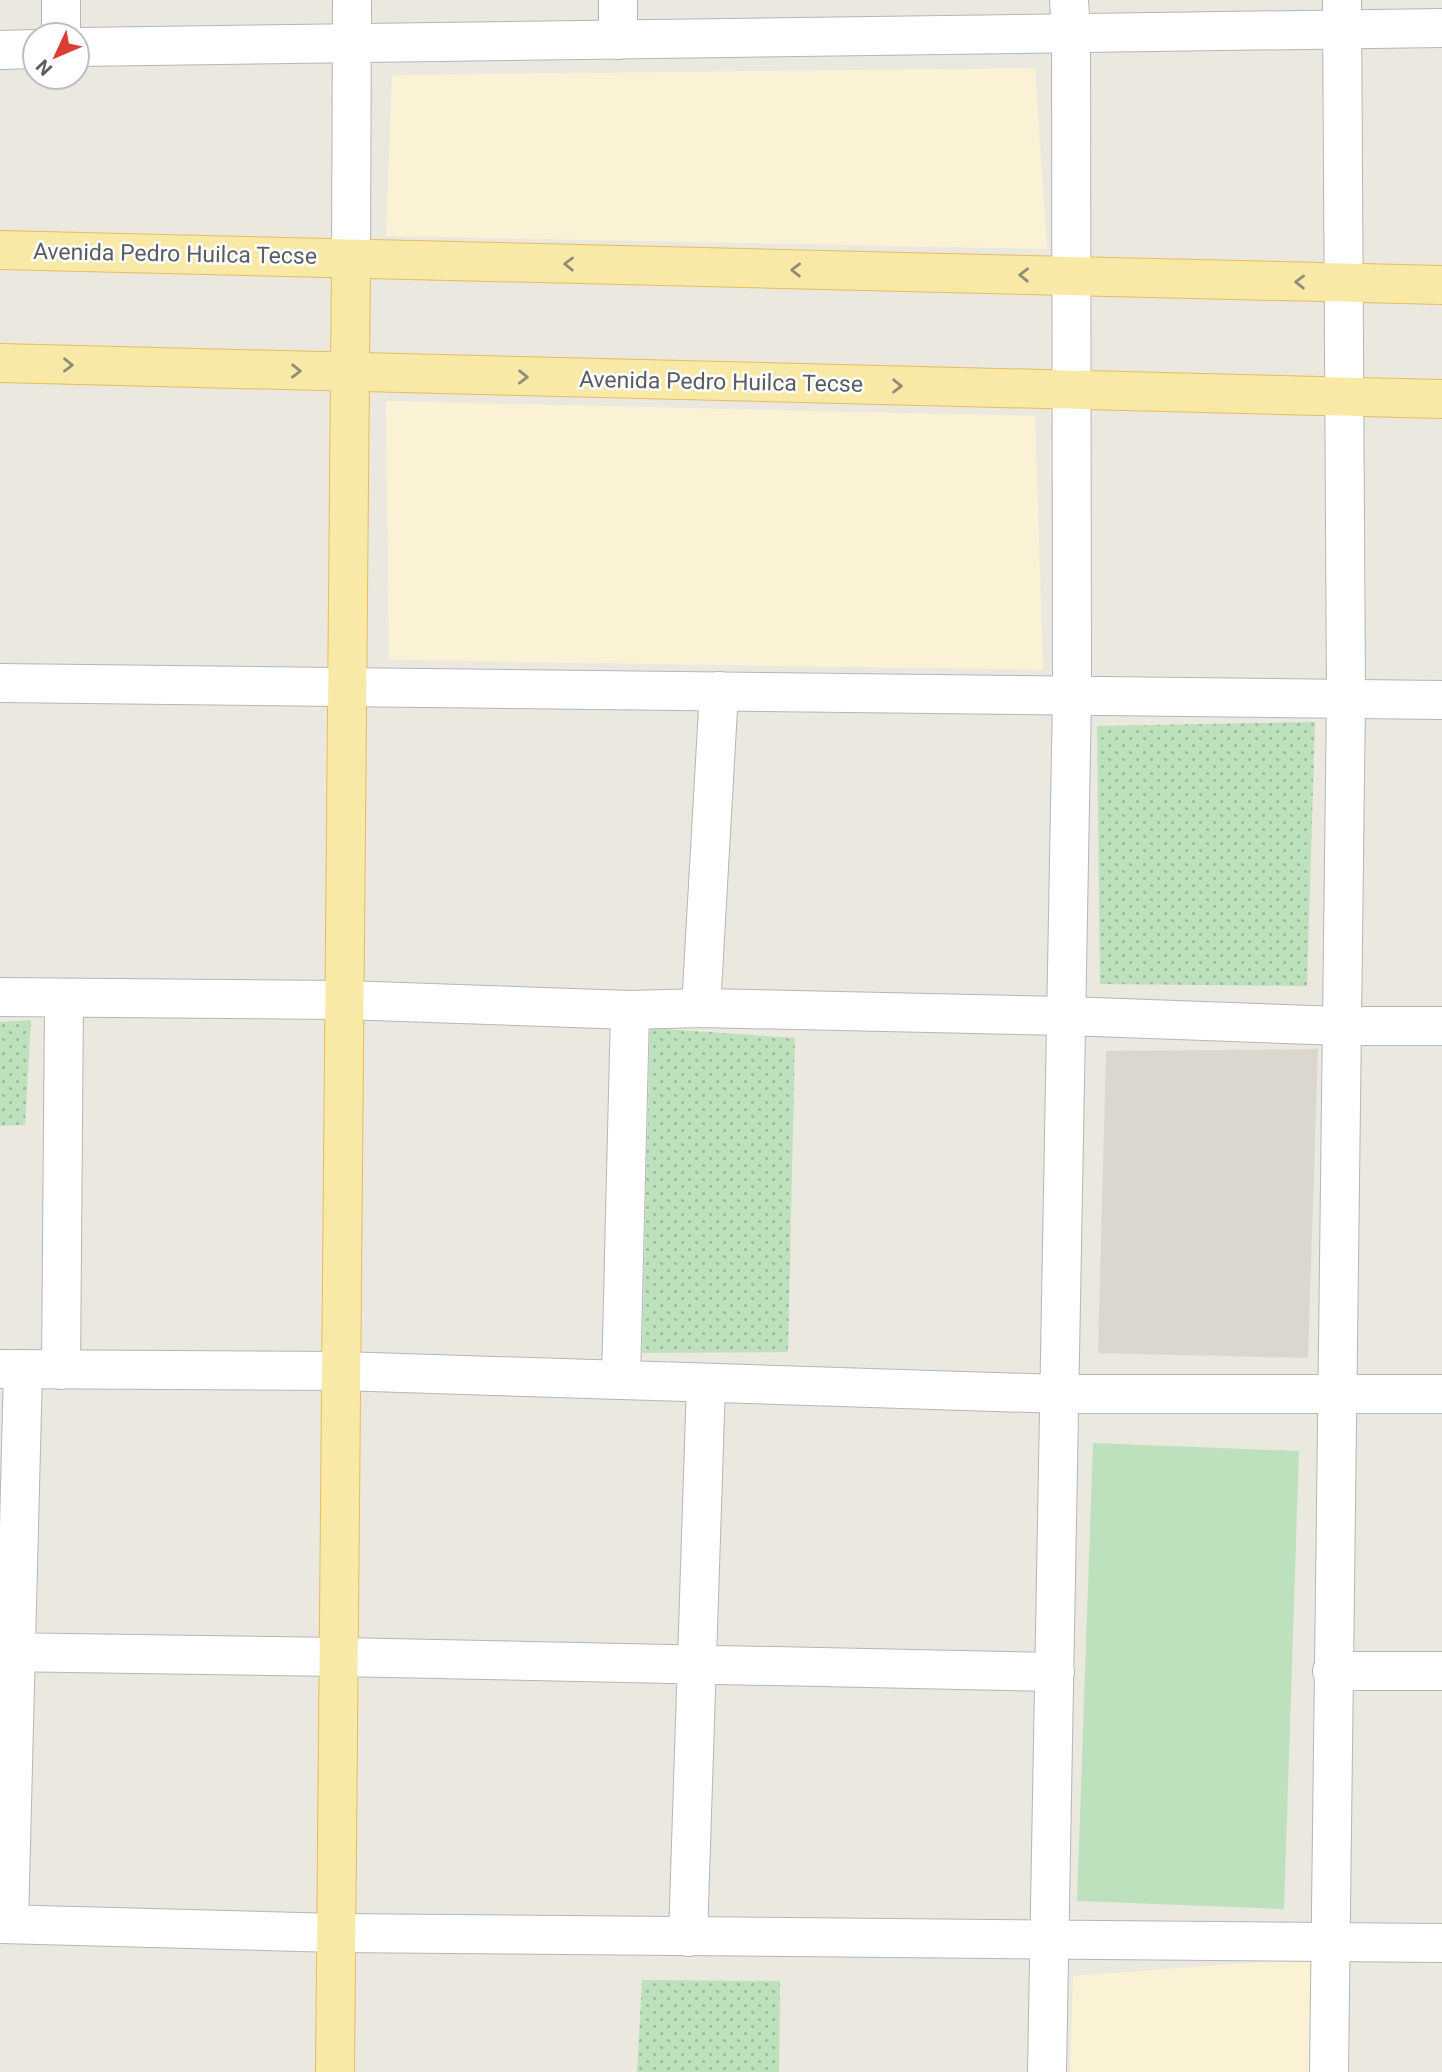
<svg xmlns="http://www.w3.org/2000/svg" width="1442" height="2072" font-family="Roboto,sans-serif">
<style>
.commercial{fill:#fbf1d5}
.education{fill:#dbd7ce}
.grass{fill:url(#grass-dots)}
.pitch{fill:#bee1bd}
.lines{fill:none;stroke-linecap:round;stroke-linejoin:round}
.minor-casing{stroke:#b3b6ba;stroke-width:40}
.major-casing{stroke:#e7bc5d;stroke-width:40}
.minor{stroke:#fff;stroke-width:38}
.major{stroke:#f9e9a7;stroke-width:38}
.oneway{stroke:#918d79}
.labels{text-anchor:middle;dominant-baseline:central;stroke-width:5;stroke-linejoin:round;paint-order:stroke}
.street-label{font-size:23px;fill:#595c60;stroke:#fff}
</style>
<defs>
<pattern id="grass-dots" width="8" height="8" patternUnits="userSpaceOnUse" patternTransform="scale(1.75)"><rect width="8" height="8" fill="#bee1bd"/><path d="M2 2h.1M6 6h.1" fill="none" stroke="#9dba9d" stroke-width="1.8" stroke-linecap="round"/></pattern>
</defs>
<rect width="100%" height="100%" fill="#ebe8e0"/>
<g class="commercial">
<path d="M1035 68 1047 249 386 236 392 75Z"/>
<path d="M386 401 1035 416 1043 670 389 660Z"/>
<path d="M1313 1958 1310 2072H1070L1073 1976Z"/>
</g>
<path class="education" d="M1318 1049 1308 1358 1098 1353 1106 1051Z"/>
<g class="grass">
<path d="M1315 722 1307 986 1100 984 1097 726Z"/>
<path d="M31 1020 25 1125 0 1126V1022Z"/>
<path d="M650 1028 795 1038 788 1352 642 1353Z"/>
<path d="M642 1980 780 1981 779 2072H637Z"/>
</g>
<path class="pitch" d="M1093 1443 1299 1451 1284 1909 1077 1901Z"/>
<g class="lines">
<g class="minor-casing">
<g id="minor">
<path d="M61 0V35"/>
<path d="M618 40V0"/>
<path d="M77 47 1442 28"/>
<path d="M0 50 35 49"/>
<path d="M351 259 352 0"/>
<path d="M0 683 1442 700"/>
<path d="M0 997 344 1000 630 1010 701 1008 1067 1016 1341 1026H1442"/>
<path d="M701 1008 719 691"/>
<path d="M0 1369 340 1371 1060 1394H1442"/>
<path d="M61 1370 64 998"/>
<path d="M621 1380 630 1010"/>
<path d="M0 1652 339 1657 1055 1672"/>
<path d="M1332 1671H1442"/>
<path d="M0 1924 337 1933 1442 1943"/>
<path d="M9 1924 23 1369"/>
<path d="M688 1937 706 1383"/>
<path d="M1047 2072 1072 695 1071 33 1069 0"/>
<path d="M1329 2072 1346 698 1342 0"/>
</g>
</g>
<g class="major-casing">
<g id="major">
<path d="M0 250 1442 285"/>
<path d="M0 363 1442 399"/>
<path d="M335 2072 351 259"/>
</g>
</g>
<use href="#minor" class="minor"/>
<use href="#major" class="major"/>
</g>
<defs><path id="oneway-chevron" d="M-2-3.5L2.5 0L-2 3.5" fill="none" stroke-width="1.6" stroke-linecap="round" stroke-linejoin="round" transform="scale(1.75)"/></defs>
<g class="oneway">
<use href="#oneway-chevron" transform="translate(569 264) rotate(-179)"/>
<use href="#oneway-chevron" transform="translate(796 270) rotate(-179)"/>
<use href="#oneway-chevron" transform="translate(1024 275) rotate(-179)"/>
<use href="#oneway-chevron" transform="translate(1300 282) rotate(-179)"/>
<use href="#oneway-chevron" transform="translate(68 365) rotate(1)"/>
<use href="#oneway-chevron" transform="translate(296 371) rotate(1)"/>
<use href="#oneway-chevron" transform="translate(523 377) rotate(1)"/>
<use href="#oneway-chevron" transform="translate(897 386) rotate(1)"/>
</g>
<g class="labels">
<g class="street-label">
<text transform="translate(175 254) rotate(1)">Avenida Pedro Huilca Tecse</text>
<text transform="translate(721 382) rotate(1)">Avenida Pedro Huilca Tecse</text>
</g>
</g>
<g transform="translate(56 56) rotate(226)"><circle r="33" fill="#ffffff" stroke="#bdbebf" stroke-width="2"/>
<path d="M0-5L12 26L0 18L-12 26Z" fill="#dc3d35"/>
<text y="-10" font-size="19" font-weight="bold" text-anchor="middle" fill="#595c60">N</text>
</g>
</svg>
